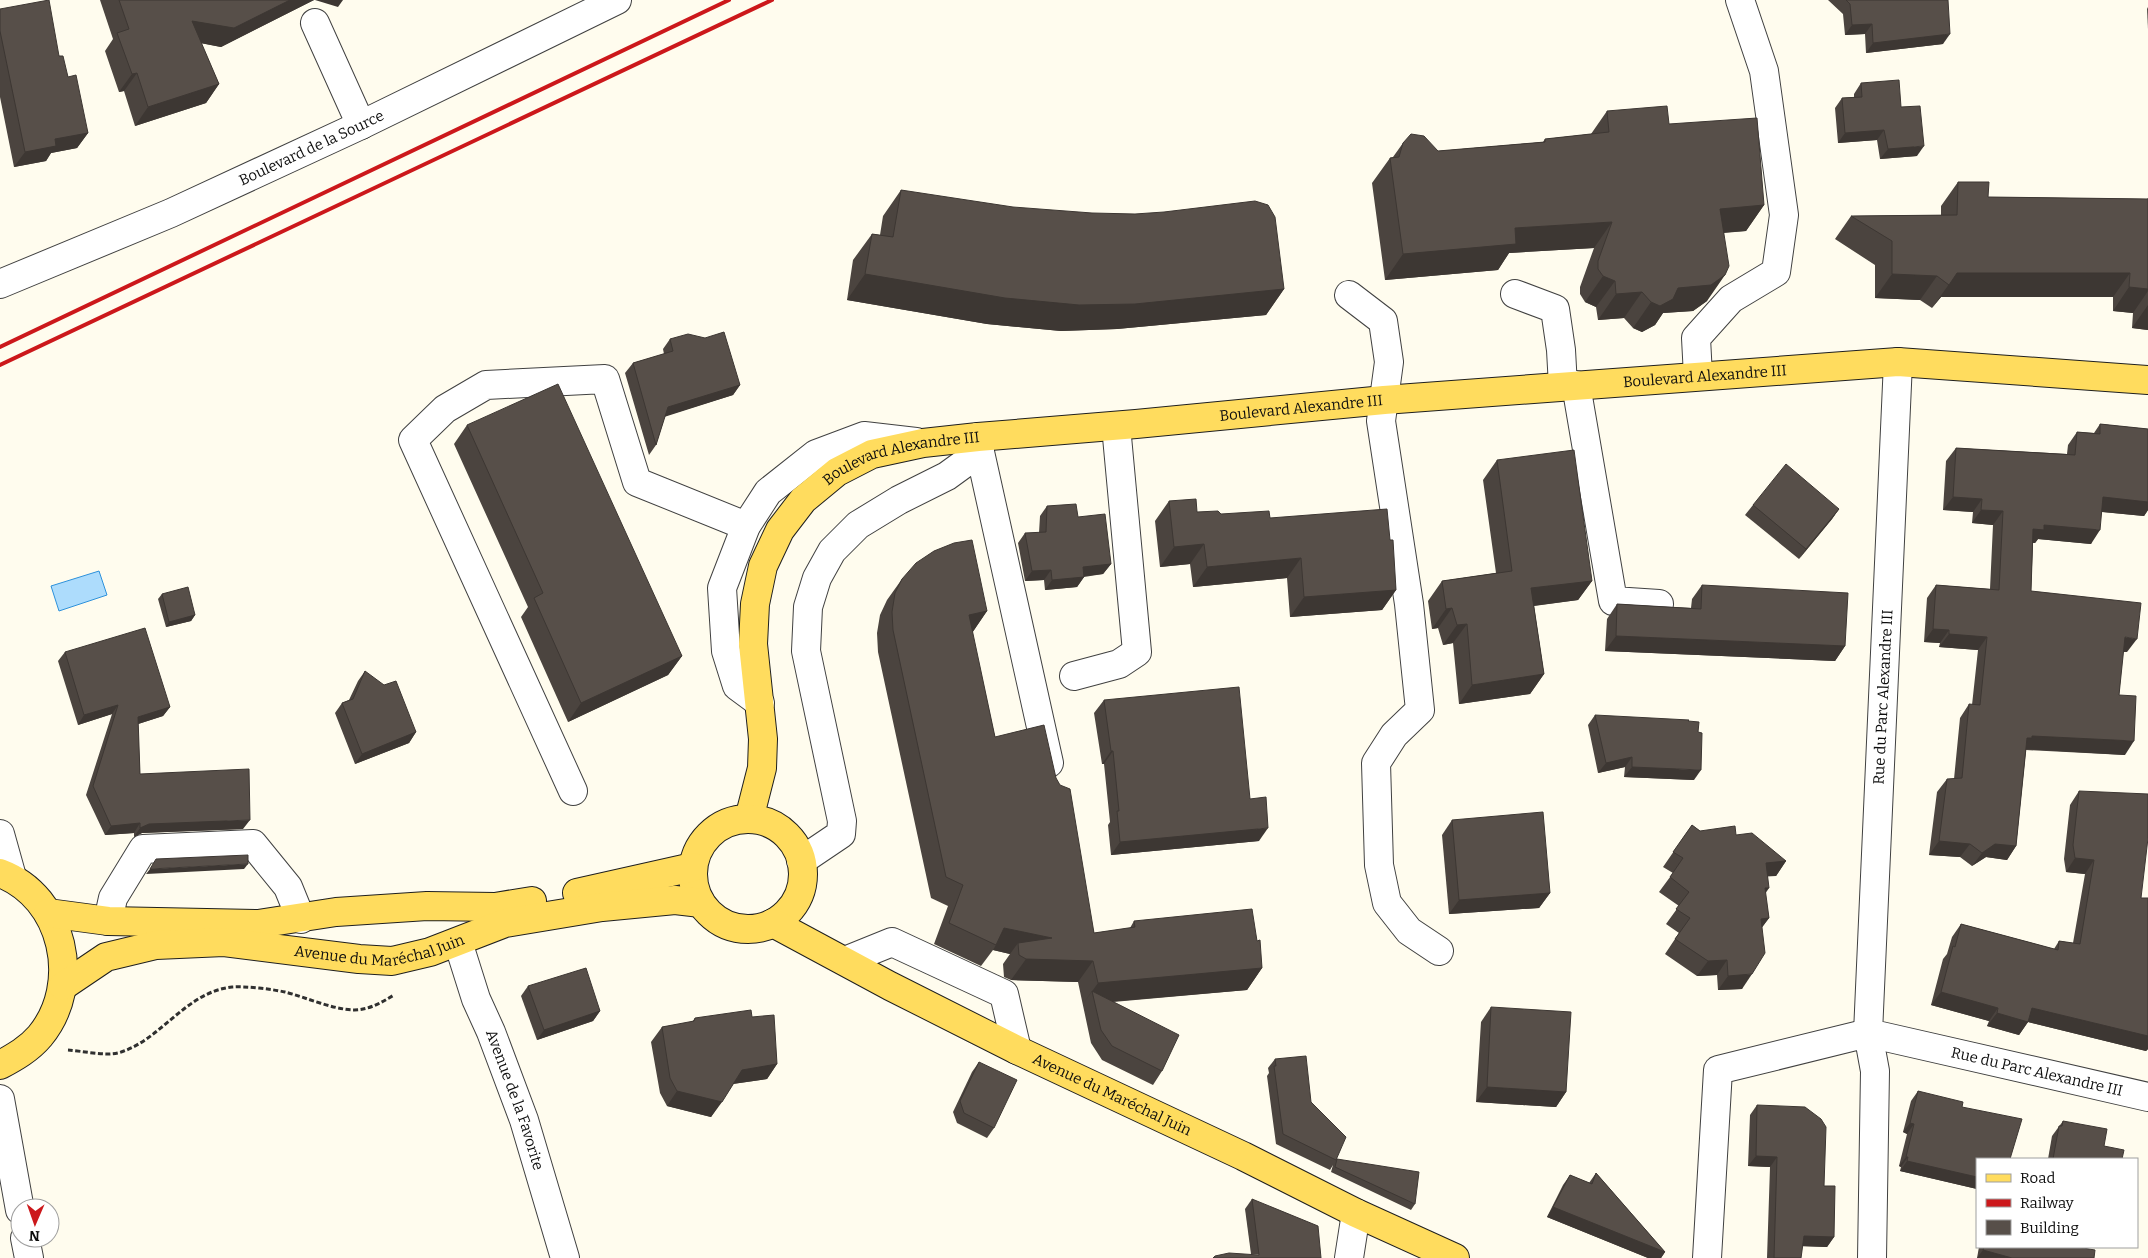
<svg xmlns="http://www.w3.org/2000/svg" width="2148" height="1258" font-family="Bitter,serif">
<style>
.water{fill:#addcfc;stroke:#2d91db}
.lines{fill:none;stroke-linecap:round;stroke-linejoin:round}
.minor-casing{stroke:#414141;stroke-width:30}
.major-casing{stroke:#1f1f1f;stroke-width:30}
.path{stroke:#303030;stroke-width:3;stroke-dasharray:5 2.5;stroke-linecap:butt}
.minor{stroke:#fff;stroke-width:28}
.major{stroke:#ffdc5e;stroke-width:28}
.rail{stroke:#cc181b;stroke-width:4}
.wall{fill:#4b443f}
.shaded-wall{fill:#3d3733}
.building{fill:#574f49;stroke:#3d3733}
.labels{text-anchor:middle;dominant-baseline:central;stroke-width:5;stroke-linejoin:round;paint-order:stroke}
.street-label{font-size:15px;fill:#0e0e0e;stroke:#fff}
</style>
<rect width="100%" height="100%" fill="#fffcee"/>
<path class="water" d="M99 571 107 595 59 611 51 586Z"/>
<g class="lines">
<g class="minor-casing">
<g id="minor">
<path d="M315 23 361 125"/>
<path id="s1" d="M0 284 171 213 361 125 617 0"/>
<path d="M1515 294 1555 309 1561 350 1563 386"/>
<path d="M1349 295 1383 321 1389 362 1381 421 1409 604 1420 710 1394 735 1376 763 1379 865 1387 903 1409 931 1439 951"/>
<path id="s2" d="M1898 362 1868 1033 2148 1097"/>
<path d="M1698 376 1696 338 1731 299 1776 272 1784 215 1764 71 1740 0"/>
<path d="M1576 385 1613 601 1659 604"/>
<path d="M980 452 1049 763"/>
<path d="M1074 676 1119 664 1137 652 1116 426"/>
<path d="M760 703 737 686 726 651 722 588 746 526 768 492 816 454 864 436 916 442"/>
<path d="M573 791 413 440 445 409 486 385 605 379 637 482 746 526"/>
<path d="M0 834 12 877"/>
<path d="M801 861 841 834 842 821 806 651 808 607 817 578 832 551 858 525 899 500 947 476 980 452 978 437"/>
<path d="M108 921 113 898 143 849 253 844 288 887 301 919"/>
<path id="s3" d="M458 942 476 999 491 1032 524 1120 565 1258"/>
<path d="M845 961 892 942 1004 994 1017 1050"/>
<path d="M0 1099 20 1210"/>
<path d="M25 1238 29 1258"/>
<path d="M1349 1258 1356 1213"/>
<path d="M1707 1258 1718 1070 1868 1033 1875 1071 1872 1258"/>
</g>
</g>
<g class="major-casing">
<g id="major">
<path id="s4" d="M749 819 762 768 763 739 753 644 755 604 763 566 780 530 803 500 837 472 872 454 923 443 978 437 1136 424 1384 400 1898 362 2148 380"/>
<circle cx="748" cy="874" r="55"/>
<path d="M0 873C64 897 83 984 40 1036 29 1049 15 1057 0 1065"/>
<path d="M577 893 693 867"/>
<path d="M48 913 108 921 258 924 336 912 427 906 495 907 532 901"/>
<path id="s5" d="M773 923 890 986 1017 1050 1243 1156 1356 1213 1455 1258"/>
<path id="s6" d="M63 986 106 957 156 945 224 942 359 959 392 961 430 952 505 923 602 907 675 900 701 903"/>
</g>
</g>
<path class="path" d="M68 1050C82 1051 105 1056 118 1053 161 1041 185 992 232 987 246 986 271 989 285 992 306 997 342 1014 363 1009 374 1007 384 1001 394 995"/>
<use href="#minor" class="minor"/>
<use href="#major" class="major"/>
<g class="rail">
<path d="M0 347 729 0"/>
<path d="M0 365 772 0"/>
</g>
</g>
<g class="wall">
<path d="M100 0H314L221 47 201 43 219 84 206 103 135 126 124 91 119 92 105 51 113 39Z"/>
<path d="M1828 0H1948L1943 44 1866 53 1865 34 1845 35 1843 14Z"/>
<path d="M2148 7V29L2147 9Z"/>
<path d="M0 9 59 56 68 77 88 133 77 148 51 153 46 161 14 167 0 97Z"/>
<path d="M1861 83 1901 107 1917 156 1880 159 1877 140 1838 143 1835 108 1842 98 1854 97V94Z"/>
<path d="M1607 111 1669 124 1764 205 1746 231 1724 233 1707 301 1693 311 1663 313 1655 325 1642 332 1633 328 1624 318 1598 320 1596 307 1585 302 1580 294V287L1594 248 1509 253 1498 270 1385 280 1372 183 1390 158 1393 157 1403 143 1438 151 1543 142 1545 139 1591 134Z"/>
<path d="M1958 182 1988 197 2147 199 2148 198V330L2132 328 2133 313 2113 311V297H1941L1932 308 1920 300 1875 298V265L1835 239 1851 216 1941 215V206Z"/>
<path d="M901 190 1284 289 1266 315 1117 329 1061 331 987 324 847 300 853 260 872 234 880 235 883 216Z"/>
<path d="M670 339 740 385 733 395 665 416 656 445 649 455 625 373 633 363 664 354 663 349Z"/>
<path d="M2100 424 2148 429V510L2144 516 2102 512 2091 544 2038 539 2035 543H2033L2031 591 2127 652H2123L2119 695 2125 755 2026 750 2016 846 2007 860 1986 857 1972 866 1960 857 1929 855 1937 792 1947 779H1954L1960 718 1969 704 1972 705 1978 650 1939 647 1940 643 1924 642 1927 598 1936 585 1990 589 1993 525 1972 523 1973 512 1943 510 1946 461 1956 448 2067 454 2068 445 2077 432 2094 433Z"/>
<path d="M467 425 682 656 668 675 568 722 521 617 528 607 454 444Z"/>
<path d="M1497 460 1592 581 1578 600 1534 606 1544 674 1530 694 1459 704 1453 643 1443 645 1438 628 1432 629 1428 601 1442 581 1496 573 1483 480Z"/>
<path d="M1169 501 1197 512 1270 518 1390 540 1396 590 1382 610 1290 617 1287 578 1193 587 1190 564 1160 567 1155 521Z"/>
<path d="M1753 505 1839 509 1832 519 1799 559 1745 515Z"/>
<path d="M1047 506 1078 517 1111 564 1103 574 1084 577 1077 587 1045 590 1044 580 1025 581 1018 543 1025 533H1039L1040 516Z"/>
<path d="M902 579 987 611 972 633 995 737 1056 778 1094 933 1130 928 1134 921 1257 941 1262 968 1247 990 1113 1002 1162 1071 1153 1085 1102 1060 1091 1043 1078 982 1011 980 1004 977 1003 964 1010 954 993 950 981 966 934 944 948 906 931 898 878 652 877 633 880 615 887 600Z"/>
<path d="M1702 585 1845 646 1835 661 1605 651 1607 619 1617 604 1691 608 1692 599Z"/>
<path d="M162 594 195 615 191 621 166 627 158 599Z"/>
<path d="M65 652 170 707 163 716 138 724 140 774 243 829 142 833 134 837V833L105 835 86 795 112 714 78 725 58 661Z"/>
<path d="M365 671 416 732 409 743 355 764 335 713 342 703 349 700 358 681Z"/>
<path d="M1104 700 1250 799 1259 841 1111 855 1108 825 1110 822 1104 764H1102L1094 713Z"/>
<path d="M1595 715 1694 780 1624 777 1625 767 1598 773 1588 725Z"/>
<path d="M2079 791 2141 898H2148V1049L2146 1051 2028 1022 2019 1035 1987 1026 1989 1021 1931 1005 1943 959 1947 954 1952 937 1961 924 2054 949 2059 941 2073 943 2085 874 2066 872 2064 859 2070 805Z"/>
<path d="M1452 820 1550 893 1539 908 1449 914 1442 835Z"/>
<path d="M1692 825 1700 831 1736 835 1786 861 1776 876H1768L1765 894 1769 918 1762 927 1742 989 1718 990 1717 975 1697 976 1665 954 1679 933 1666 924 1679 906 1659 892 1673 873 1663 867Z"/>
<path d="M528 986 600 1011 593 1021 537 1040 521 996Z"/>
<path d="M1491 1007 1566 1092 1556 1107 1476 1102 1481 1022Z"/>
<path d="M752 1017 777 1064 767 1079 733 1084 711 1117 667 1106 660 1093 651 1042 662 1027 692 1022 695 1018Z"/>
<path d="M1275 1059 1311 1102 1337 1159 1415 1204 1411 1210 1331 1172 1333 1165 1330 1170 1276 1144 1267 1076 1269 1073 1268 1068Z"/>
<path d="M979 1062 994 1128 987 1138 957 1123 953 1112 972 1072Z"/>
<path d="M1918 1091 1962 1107 1977 1159V1189L1900 1171 1901 1167 1899 1166 1907 1134 1903 1132 1911 1101Z"/>
<path d="M1757 1105 1824 1186 1834 1237 1827 1247 1802 1246 1801 1258H1767L1770 1167 1748 1166 1750 1115Z"/>
<path d="M2063 1121 2104 1146 2122 1159H2048L2052 1136Z"/>
<path d="M1596 1173 1665 1252 1661 1258H1648L1547 1217 1563 1185 1570 1175 1589 1183Z"/>
<path d="M1252 1199 1321 1258 1251 1254 1245 1209Z"/>
<path d="M1979 1247H2077L2094 1258H1977Z"/>
</g>
<g class="shaded-wall">
<path d="M290 0H314L221 47 179 39 192 21Z"/>
<path d="M315 0H343L338 7Z"/>
<path d="M1872 24 1865 34 1845 35 1852 25Z"/>
<path d="M1950 34 1943 44 1866 53 1873 43Z"/>
<path d="M137 73 124 91 119 92 132 74Z"/>
<path d="M219 84 206 103 135 126 148 107Z"/>
<path d="M1884 130 1877 140 1838 143 1845 133Z"/>
<path d="M88 133 77 148 51 153 46 161 14 167 25 152 55 139Z"/>
<path d="M1924 146 1917 156 1880 159 1888 149Z"/>
<path d="M1764 205 1746 231 1702 234 1720 209Z"/>
<path d="M1612 222 1594 248 1509 253 1498 270 1385 280 1403 254 1515 228Z"/>
<path d="M1957 273H2130L2113 297H1941L1932 308Z"/>
<path d="M865 274 1284 289 1266 315 1117 329 1061 331 987 324 847 300Z"/>
<path d="M1892 274 1937 276 1920 300 1875 298Z"/>
<path d="M1725 275 1707 301 1693 311 1663 313 1655 325 1642 332 1633 328 1651 302 1678 288Z"/>
<path d="M1603 276 1615 281 1596 307 1585 302Z"/>
<path d="M2129 287 2148 289V291L2133 313 2113 311Z"/>
<path d="M1642 292 1624 318 1598 320 1616 294Z"/>
<path d="M2148 305V330L2132 328Z"/>
<path d="M740 385 733 395 661 418 668 407Z"/>
<path d="M1953 497 1982 499 1973 512 1943 510Z"/>
<path d="M2103 497 2148 502V510L2144 516 2093 511Z"/>
<path d="M1839 509 1832 519 1799 559 1806 549Z"/>
<path d="M1981 510 2003 511 1993 525 1972 523Z"/>
<path d="M2044 525 2100 530 2091 544 2038 539 2035 543H2024L2033 529Z"/>
<path d="M1204 544 1190 564 1160 567 1174 547Z"/>
<path d="M1301 558 1287 578 1193 587 1207 567Z"/>
<path d="M1111 564 1103 574 1076 577 1083 567Z"/>
<path d="M1051 570 1044 580 1025 581 1032 571Z"/>
<path d="M1084 577 1077 587 1045 590 1052 580Z"/>
<path d="M1592 581 1578 600 1517 608 1531 588Z"/>
<path d="M1396 590 1382 610 1290 617 1304 597Z"/>
<path d="M1452 608 1438 628 1432 629 1446 609Z"/>
<path d="M987 611 972 633 969 615Z"/>
<path d="M195 615 191 621 166 627 169 622Z"/>
<path d="M1467 624 1453 643 1443 645 1457 625Z"/>
<path d="M1933 629 1949 630 1940 643 1924 642Z"/>
<path d="M1949 634 1987 637 1978 650 1939 647Z"/>
<path d="M1616 636 1845 646 1835 661 1605 651Z"/>
<path d="M2125 637 2137 639 2127 652 2115 651Z"/>
<path d="M682 656 668 675 568 722 581 703Z"/>
<path d="M1544 674 1530 694 1459 704 1472 685Z"/>
<path d="M118 705 112 714 78 725 84 715Z"/>
<path d="M170 707 163 716 132 726 138 717Z"/>
<path d="M416 732 409 743 355 764 362 754Z"/>
<path d="M2032 736 2134 741 2125 755 2024 749 2027 738Z"/>
<path d="M1111 751H1113L1104 764H1102Z"/>
<path d="M1632 757 1625 767 1598 773 1606 763Z"/>
<path d="M1632 767 1701 770 1694 780 1624 777Z"/>
<path d="M250 820 243 829 142 833 134 837 140 828 149 824Z"/>
<path d="M140 823 134 833 105 835 111 826Z"/>
<path d="M1268 828 1259 841 1111 855 1120 842Z"/>
<path d="M1939 841 1970 844 1960 857 1929 855Z"/>
<path d="M1995 844 2016 846 2007 860 1986 857 1972 866 1982 853Z"/>
<path d="M2075 858 2094 860 2085 874 2066 872Z"/>
<path d="M1786 861 1776 876 1756 877 1766 863Z"/>
<path d="M248 864 244 869 146 874 150 869Z"/>
<path d="M1765 888H1769L1759 903Z"/>
<path d="M1550 893 1539 908 1449 914 1459 900Z"/>
<path d="M1769 918 1758 933 1761 919Z"/>
<path d="M1004 928 1052 938 1093 961 1078 982 1011 980 1026 959 1018 943 1010 954 993 950 996 945Z"/>
<path d="M1727 960 1717 975 1697 976 1708 961Z"/>
<path d="M1262 968 1247 990 1095 1003 1092 991 1083 1004 1098 983Z"/>
<path d="M1752 974 1742 989 1718 990 1728 976Z"/>
<path d="M1941 992 1998 1008 1989 1021 1931 1005Z"/>
<path d="M2032 1008 2148 1036V1049L2146 1051 2028 1022 2019 1035 1987 1026 1997 1013Z"/>
<path d="M600 1011 593 1021 537 1040 544 1030Z"/>
<path d="M777 1064 767 1079 732 1084 742 1070Z"/>
<path d="M1487 1087 1566 1092 1556 1107 1476 1102Z"/>
<path d="M677 1091 722 1102 711 1117 667 1106Z"/>
<path d="M1910 1123 1914 1124 1907 1134 1903 1132Z"/>
<path d="M1756 1156 1777 1157 1770 1167 1748 1166Z"/>
<path d="M1906 1157H1908L1901 1167 1899 1166Z"/>
<path d="M1907 1161 1977 1177V1189L1900 1171Z"/>
<path d="M1553 1207 1665 1252 1661 1258H1648L1547 1217Z"/>
<path d="M1804 1236 1834 1237 1827 1247 1797 1246Z"/>
<path d="M1983 1250 2012 1258H1977Z"/>
</g>
<g class="building">
<path d="M49 0 59 56H63L68 77 76 75 88 133 55 139 56 146 25 152 0 31V9Z"/>
<path d="M119 0H290L234 28 192 21 219 84 148 107 137 73 132 74 117 33 129 29Z"/>
<path d="M1846 0H1948L1950 34 1873 43 1872 24 1852 25 1850 4Z"/>
<path d="M1899 80 1901 107 1920 106 1924 146 1888 149 1884 130 1845 133 1842 98 1862 97 1861 83Z"/>
<path d="M1667 106 1669 124 1757 118 1764 205 1720 209 1729 266 1725 275 1711 285 1678 288 1673 299 1660 306 1651 302 1642 292 1616 294 1615 281 1603 276 1598 269V261L1612 222 1515 228 1516 244 1403 254 1390 158 1399 157 1403 143 1411 134 1424 136 1438 151 1545 142V139L1609 132 1607 111Z"/>
<path d="M1958 182H1989L1988 197 2148 199V289L2129 287 2130 273H1957L1949 285 1937 276 1892 274V241L1851 216 1957 215Z"/>
<path d="M901 190 1013 207 1092 213 1135 214 1164 212 1255 201 1268 205 1275 217 1284 289 1135 304 1079 305 1005 298 865 274 872 234 893 237Z"/>
<path d="M724 332 740 385 668 407 656 445 633 363 673 351 670 339 688 334 705 338Z"/>
<path d="M558 384 682 656 581 703 534 598 543 593 467 425Z"/>
<path d="M2100 424 2148 429V502L2103 497 2100 530 2044 525V530L2033 529 2031 591 2141 603 2137 639 2125 637 2119 695 2136 696 2134 741 2032 736V738H2027L2016 846 1995 844 1982 853 1970 844 1939 841 1947 779 1962 778 1969 704 1980 705 1987 637 1949 634V630L1933 629 1936 585 1999 590 2003 511 1981 510 1982 499 1953 497 1956 448 2075 455 2077 432 2100 434Z"/>
<path d="M1574 450 1592 581 1531 588 1544 674 1472 685 1467 624 1457 625 1452 608 1446 609 1442 581 1512 571 1497 460Z"/>
<path d="M1786 464 1839 509 1806 549 1753 505Z"/>
<path d="M1196 499 1197 512 1218 511 1221 514 1269 511 1270 518 1387 509 1390 540H1393L1396 590 1304 597 1301 558 1207 567 1204 544 1174 547 1169 501Z"/>
<path d="M1076 504 1078 517 1105 514 1111 564 1083 567 1084 577 1052 580 1051 570 1032 571 1025 533 1046 532 1047 506Z"/>
<path d="M972 540 987 611 969 615 995 737 1044 725 1056 778 1060 785 1070 789 1094 933 1135 927 1134 921 1252 909 1257 941 1260 940 1262 968 1098 983 1093 961 1026 959 1019 955 1018 943 1052 938 1004 928 996 945 949 923 963 885 946 877 893 630 892 612 895 593 902 579 916 563 934 551 954 543Z"/>
<path d="M1702 585 1848 593 1845 646 1616 636 1617 604 1701 609Z"/>
<path d="M188 587 195 615 169 622 162 594Z"/>
<path d="M145 628 170 707 138 717 140 774 249 769 250 820 149 824 140 828V823L111 826 93 786 118 705 84 715 65 652Z"/>
<path d="M365 671 384 685 396 681 416 732 362 754 342 703 353 699Z"/>
<path d="M1239 687 1250 799 1266 797 1268 828 1120 842 1117 811H1119L1113 751H1111L1104 700Z"/>
<path d="M1595 715 1689 720 1688 721 1699 722 1698 732 1702 733 1701 770 1632 767V757L1606 763Z"/>
<path d="M2079 791 2148 794V838L2141 898H2148V1036L2032 1008 2028 1022 1997 1013 1998 1008 1941 992 1953 946 1955 947 1961 924 2058 950 2059 941 2080 944 2094 860 2075 858 2073 845Z"/>
<path d="M1543 812 1550 893 1459 900 1452 820Z"/>
<path d="M1692 825 1700 831 1735 826 1736 835 1752 833 1786 861 1766 863 1769 888H1765L1769 918 1761 919 1765 953 1752 974 1728 976 1727 960 1708 961 1675 939 1690 918 1676 909 1689 892 1670 877 1683 858 1673 852Z"/>
<path d="M248 855V864L150 869 156 859Z"/>
<path d="M586 968 600 1011 544 1030 528 986Z"/>
<path d="M1092 991 1179 1035 1162 1071 1112 1046 1101 1030Z"/>
<path d="M1491 1007 1571 1012 1566 1092 1487 1087Z"/>
<path d="M751 1010 752 1017 774 1015 777 1064 742 1070 722 1102 677 1091 670 1078 662 1027 694 1021 695 1018Z"/>
<path d="M1306 1056 1311 1102 1346 1137 1336 1160 1283 1134 1274 1066H1276L1275 1059Z"/>
<path d="M979 1062 1017 1080 994 1128 964 1113 960 1101Z"/>
<path d="M1918 1091 1963 1102 1962 1107 2022 1119 2010 1159H1977V1177L1907 1161 1908 1157H1906L1914 1124 1910 1123Z"/>
<path d="M1757 1105 1805 1107 1821 1119 1826 1127 1824 1186H1835L1834 1237 1804 1236 1801 1258H1774L1777 1157 1756 1156Z"/>
<path d="M2063 1121 2107 1129 2104 1146 2124 1150 2122 1159H2053L2059 1126H2062Z"/>
<path d="M1337 1159 1419 1172 1415 1204 1335 1167Z"/>
<path d="M1596 1173 1665 1252 1553 1207 1570 1175 1592 1184Z"/>
<path d="M1252 1199 1318 1226 1321 1258H1213L1215 1256 1229 1253 1259 1255Z"/>
<path d="M1984 1247H2077L2095 1250 2094 1258H2012L1983 1250Z"/>
</g>
<g class="labels">
<g class="street-label">
<text stroke="none"><textPath href="#s1" startOffset="340">Boulevard de la Source</textPath></text>
<text stroke="none"><textPath href="#s4" startOffset="1254">Boulevard Alexandre III</textPath></text>
<text stroke="none"><textPath href="#s4" startOffset="849">Boulevard Alexandre III</textPath></text>
<text stroke="none"><textPath href="#s4" startOffset="444">Boulevard Alexandre III</textPath></text>
<text transform="translate(1883 697) rotate(-87)">Rue du Parc Alexandre III</text>
<text stroke="none"><textPath href="#s6" startOffset="329">Avenue du Maréchal Juin</textPath></text>
<text stroke="none"><textPath href="#s2" startOffset="845">Rue du Parc Alexandre III</textPath></text>
<text stroke="none"><textPath href="#s5" startOffset="380">Avenue du Maréchal Juin</textPath></text>
<text stroke="none"><textPath href="#s3" startOffset="168">Avenue de la Favorite</textPath></text>
</g>
</g>
<rect x="1976" y="1158" width="162" height="90" fill="#ffffff" stroke="#9f9f9f"/>
<rect x="1986" y="1174" width="25" height="8" fill="#ffdc5e" stroke="#9f9f9f"/>
<text x="2020" y="1183" font-size="15" fill="#0e0e0e">Road</text>
<rect x="1986" y="1199" width="25" height="8" fill="#cc181b" stroke="#9f9f9f"/>
<text x="2020" y="1208" font-size="15" fill="#0e0e0e">Railway</text>
<rect x="1986" y="1220" width="25" height="15" fill="#574f49" stroke="#9f9f9f"/>
<text x="2020" y="1233" font-size="15" fill="#0e0e0e">Building</text>
<g transform="translate(35 1223) rotate(182)"><circle r="24" fill="#ffffff" stroke="#9f9f9f"/>
<path d="M0-4L9 19L0 12L-9 19Z" fill="#cc181b"/>
<text y="-8" font-size="14" font-weight="bold" text-anchor="middle" fill="#0e0e0e">N</text>
</g>
</svg>
